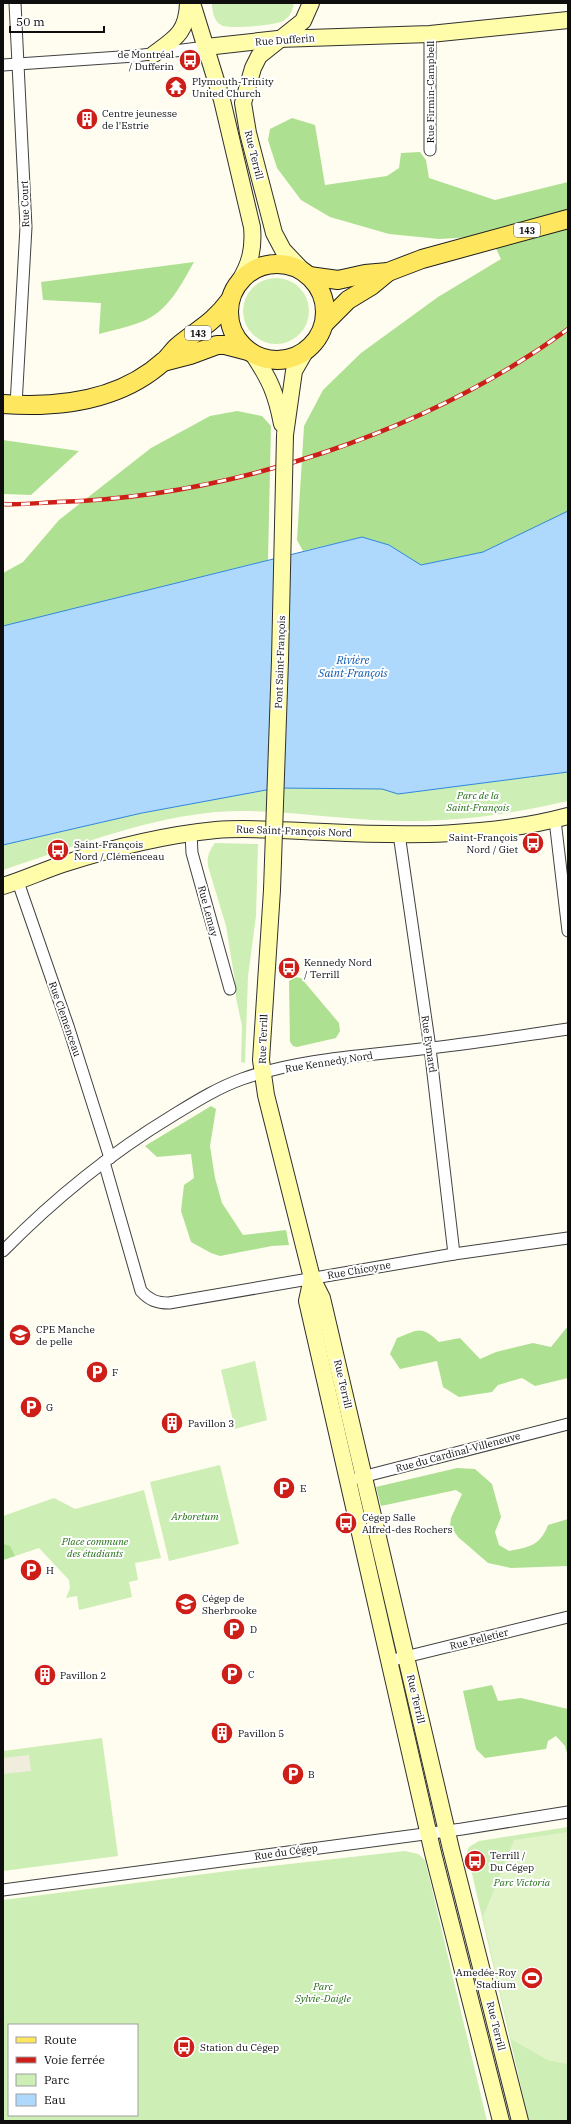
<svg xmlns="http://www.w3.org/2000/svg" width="571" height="2124" font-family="'IBM Plex Serif',serif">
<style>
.green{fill:#cdeeb4;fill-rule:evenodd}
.forest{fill:#aee092}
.pitch{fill:#e1f4c7}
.plaza{fill:#f1eddd}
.water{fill:#aed8fc;stroke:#2d87db}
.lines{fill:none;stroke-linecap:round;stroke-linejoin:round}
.street-casing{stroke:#414141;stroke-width:13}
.secondary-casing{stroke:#303030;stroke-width:18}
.primary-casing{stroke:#1f1f1f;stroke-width:20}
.street{stroke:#fff;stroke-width:11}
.secondary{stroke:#fffdaa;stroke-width:16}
.primary{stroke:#ffe65f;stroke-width:18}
.rail-casing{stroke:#cd1e17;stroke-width:4.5}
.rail{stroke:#fff;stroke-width:3;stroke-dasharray:9;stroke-linecap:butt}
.secondary-bridge-casing{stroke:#303030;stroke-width:18;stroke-linecap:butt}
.secondary-bridge{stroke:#fffdaa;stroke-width:16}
.labels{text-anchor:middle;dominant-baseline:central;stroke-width:4;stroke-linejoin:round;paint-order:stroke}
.shield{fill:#fff;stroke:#565656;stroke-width:1}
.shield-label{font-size:9px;font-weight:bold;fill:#0e0e0e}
.street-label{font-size:10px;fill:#0e0e0e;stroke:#fff}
.poi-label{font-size:10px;fill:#0e0e0e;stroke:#fff;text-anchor:start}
.park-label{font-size:10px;font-style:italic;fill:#226d17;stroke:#fff}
.water-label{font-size:11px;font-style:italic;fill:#0a58ad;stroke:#fff}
</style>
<rect width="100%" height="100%" fill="#fffdef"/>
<g class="green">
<path d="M212 3H294C293 10 290 17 283 21 276 25 228 30 221 25 214 21 212 11 212 3Z"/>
<circle cx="276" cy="311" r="33"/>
<path d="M568 772V801C502 816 441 824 373 820 318 817 262 807 207 813 137 821 70 848 3 870V845L142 813 278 788 382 789 398 794Z"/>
<path d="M215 843 258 844 256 916 248 976 245 1063 241 1062 242 1026 236 998 235 981 226 926 208 866C207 856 209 851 215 843Z"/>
<path d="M255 1361 267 1420 235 1429 221 1370Z"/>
<path d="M220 1465 239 1544 169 1561 150 1482Z"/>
<path d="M144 1490 161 1558 135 1563 138 1580 129 1582 132 1597 79 1610 77 1596 66 1598 70 1588 69 1580 39 1548 3 1560V1516L54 1498 75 1509Z"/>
<path d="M102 1738 118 1856 3 1871V1751Z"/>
<path d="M568 1827V2121H529L467 1852 469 1847 479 1841Z"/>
<path d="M405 1851 418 1854 425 1860 487 2121H3V1900L228 1871ZM9 2025H137V2115H9Z"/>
</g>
<g class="forest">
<path d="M292 118 315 125 325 185 387 176 399 168 401 153 420 152 426 160 429 178 495 200 568 182V511L483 552 421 565 389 545 362 537 303 551 297 540 304 426 323 390 361 353 438 297 501 259 490 236 439 239 389 234 330 217 301 200 277 168 268 140 270 129Z"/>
<path d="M194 262C181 285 168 312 141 322 128 327 113 330 99 334L101 303 43 300 41 282Z"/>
<path d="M237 411 262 416 271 426 268 560 3 626V573L23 562 59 520 151 448 210 416Z"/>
<path d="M3 440 79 451 31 495 3 494Z"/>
<path d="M295 977 301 978 339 1023 340 1031 336 1038 297 1047 293 1046 290 1042 289 981Z"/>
<path d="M211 1106 216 1109 210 1146 215 1178 222 1203 243 1235 286 1230 289 1245 272 1246 220 1256 211 1253 191 1242 181 1211 184 1185 194 1178 191 1154 157 1157 145 1146Z"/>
<path d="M568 1326V1378L535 1386 522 1378 498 1385 492 1392 459 1397 443 1387 437 1361 400 1369 390 1354 397 1338C419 1330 420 1325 439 1342L460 1338 480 1359 496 1352 533 1343 551 1347Z"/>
<path d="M457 1468 475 1469 492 1484 501 1517 495 1532 499 1545 509 1551C529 1547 540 1546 548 1525L568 1519V1566L511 1568 488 1563 458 1537 450 1525 451 1518 462 1494 456 1490 381 1506 376 1487Z"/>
<path d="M3 1544 10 1546 15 1556 3 1560Z"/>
<path d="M492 1685 498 1701 521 1698 568 1709V1757L565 1746 556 1736 548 1741 546 1749 485 1758 476 1749 463 1691Z"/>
</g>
<path class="pitch" d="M568 1832V2064L547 2060 511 2039 483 1917 514 1840Z"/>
<path class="plaza" d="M29 1755 31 1771 3 1774V1758Z"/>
<path class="water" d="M568 511V772L398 794 382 789 277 788 142 813 3 845V626L362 537 389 545 421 565 483 552Z"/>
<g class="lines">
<g class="street-casing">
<g id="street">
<path d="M15 3 26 227 16 405"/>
<path d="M3 65 135 56 206 47"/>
<path d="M430 150V34"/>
<path d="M555 820 568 931"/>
<path d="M191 833 192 853 230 989"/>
<path d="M399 834 430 1048 454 1254"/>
<path d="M18 882 68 1026 110 1158"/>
<path d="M104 1162 141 1291C149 1300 157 1303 169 1303L454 1254 568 1238"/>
<path d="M3 1251C53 1200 111 1153 172 1116 195 1102 217 1088 242 1079 298 1059 362 1056 421 1049 470 1044 519 1036 568 1029"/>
<path d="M358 1478 568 1424"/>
<path d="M389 1661 568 1617"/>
<path d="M3 1890 462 1829 568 1812"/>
</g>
</g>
<g class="secondary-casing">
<g id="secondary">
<path d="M192 3 222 100 252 227C254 249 250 264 239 282"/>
<path d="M206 47 278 39 430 34 568 20"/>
<path d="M154 54C176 38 187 32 188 3"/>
<path d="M302 270 283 250 274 233 248 133 243 103 253 68 259 56 303 21 311 3"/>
<path d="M253 354C270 380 276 393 282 424"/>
<path d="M285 435 294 371 306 350"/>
<path d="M3 886C23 880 42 871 63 864 112 848 164 835 216 830 252 827 288 831 325 832 405 836 490 837 568 816"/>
<path d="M272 890 261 1060 266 1095 312 1278 322 1298 451 1849 520 2121"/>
<path d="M312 1278 307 1301 433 1853 501 2121"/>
</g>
</g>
<g class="primary-casing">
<g id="primary">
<circle cx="277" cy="312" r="48"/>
<path d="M309 276 338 280 365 274 388 272 422 259 568 219"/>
<path d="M324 324 348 300 371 286 388 272"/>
<path d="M163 362 190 355 217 345H225L248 351"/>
<path d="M3 404C59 408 120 401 164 361 169 357 173 350 178 346 200 328 212 324 230 300"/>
</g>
</g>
<use href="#street" class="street"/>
<use href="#secondary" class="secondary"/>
<use href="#primary" class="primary"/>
<g class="rail-casing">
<path id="rail" d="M3 504C21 505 39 503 57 502 230 497 428 432 568 329"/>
</g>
<use href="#rail" class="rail"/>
<g class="secondary-bridge-casing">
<path id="secondary-bridge" d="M272 890 280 660 285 435"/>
</g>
<use href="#secondary-bridge" class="secondary-bridge"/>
</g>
<defs>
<g id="bus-disc" transform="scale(1.15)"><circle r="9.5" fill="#cd1e17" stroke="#fff"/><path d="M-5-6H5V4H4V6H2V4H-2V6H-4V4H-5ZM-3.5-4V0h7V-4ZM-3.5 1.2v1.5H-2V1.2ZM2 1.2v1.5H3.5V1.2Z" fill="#fff"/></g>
<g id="temple-disc" transform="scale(1.15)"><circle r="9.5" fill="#cd1e17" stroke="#fff"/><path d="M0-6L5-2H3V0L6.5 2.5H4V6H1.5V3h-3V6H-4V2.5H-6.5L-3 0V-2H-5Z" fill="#fff"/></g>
<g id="building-disc" transform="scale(1.15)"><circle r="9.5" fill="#cd1e17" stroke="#fff"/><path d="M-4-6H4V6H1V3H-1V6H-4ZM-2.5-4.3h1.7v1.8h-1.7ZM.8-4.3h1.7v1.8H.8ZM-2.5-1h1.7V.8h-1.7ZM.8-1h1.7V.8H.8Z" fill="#fff"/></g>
<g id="school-disc" transform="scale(1.15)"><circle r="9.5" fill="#cd1e17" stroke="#fff"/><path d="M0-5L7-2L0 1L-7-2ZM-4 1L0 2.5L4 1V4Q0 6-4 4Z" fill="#fff"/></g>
<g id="parking-disc" transform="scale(1.15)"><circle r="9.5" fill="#cd1e17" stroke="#fff"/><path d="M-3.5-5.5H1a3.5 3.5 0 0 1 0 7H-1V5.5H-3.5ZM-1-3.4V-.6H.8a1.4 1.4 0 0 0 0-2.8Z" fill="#fff"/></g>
<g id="university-disc" transform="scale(1.15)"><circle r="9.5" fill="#cd1e17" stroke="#fff"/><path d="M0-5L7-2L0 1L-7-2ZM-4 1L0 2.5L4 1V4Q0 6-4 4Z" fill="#fff"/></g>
<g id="stadium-disc" transform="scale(1.15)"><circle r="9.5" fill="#cd1e17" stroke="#fff"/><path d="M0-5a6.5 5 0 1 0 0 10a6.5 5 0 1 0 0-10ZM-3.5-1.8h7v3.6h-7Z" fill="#fff"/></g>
</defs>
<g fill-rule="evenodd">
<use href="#bus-disc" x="190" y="60"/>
<use href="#temple-disc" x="176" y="87"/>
<use href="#building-disc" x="87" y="119"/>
<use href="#bus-disc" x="533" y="843"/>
<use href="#bus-disc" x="58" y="850"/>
<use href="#bus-disc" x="289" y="968"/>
<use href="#school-disc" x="20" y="1335"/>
<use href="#parking-disc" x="97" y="1372"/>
<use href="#parking-disc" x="31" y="1407"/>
<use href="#building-disc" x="172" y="1423"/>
<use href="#parking-disc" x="284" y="1488"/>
<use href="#bus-disc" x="346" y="1523"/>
<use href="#parking-disc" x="31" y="1570"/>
<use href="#university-disc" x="186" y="1604"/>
<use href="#parking-disc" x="234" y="1629"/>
<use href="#parking-disc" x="232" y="1674"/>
<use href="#building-disc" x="45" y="1675"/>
<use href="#building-disc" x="222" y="1733"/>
<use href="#parking-disc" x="293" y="1774"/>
<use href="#bus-disc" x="475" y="1861"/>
<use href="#stadium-disc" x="532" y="1978"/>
<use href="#bus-disc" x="184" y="2047"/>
</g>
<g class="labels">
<g class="shield">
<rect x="514" y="223" width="26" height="14" rx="3"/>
<rect x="185" y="326" width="26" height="14" rx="3"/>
</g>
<g class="shield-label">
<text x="527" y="230">143</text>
<text x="198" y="333">143</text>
</g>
<g class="street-label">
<text transform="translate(285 40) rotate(-4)">Rue Dufferin</text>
<text transform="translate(430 92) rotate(-90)">Rue Firmin-Campbell</text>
<text transform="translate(254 155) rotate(76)">Rue Terrill</text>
<text transform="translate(25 204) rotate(-92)">Rue Court</text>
<text transform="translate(280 662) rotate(-88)">Pont Saint-François</text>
<text transform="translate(294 831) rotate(2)">Rue Saint-François Nord</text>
<text transform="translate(208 911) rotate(75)">Rue Lemay</text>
<text transform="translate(65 1019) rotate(71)">Rue Clemenceau</text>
<text transform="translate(263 1039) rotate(-88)">Rue Terrill</text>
<text transform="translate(429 1044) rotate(82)">Rue Eymard</text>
<text transform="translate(329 1062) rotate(-9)">Rue Kennedy Nord</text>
<text transform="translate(359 1270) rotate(-10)">Rue Chicoyne</text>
<text transform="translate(343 1384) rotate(77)">Rue Terrill</text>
<text transform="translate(458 1452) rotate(-15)">Rue du Cardinal-Villeneuve</text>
<text transform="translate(479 1639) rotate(-14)">Rue Pelletier</text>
<text transform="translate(416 1699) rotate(77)">Rue Terrill</text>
<text transform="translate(286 1852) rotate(-8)">Rue du Cégep</text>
<text transform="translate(496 2026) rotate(76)">Rue Terrill</text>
</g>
<g class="poi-label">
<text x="174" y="54" text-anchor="end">de Montréal<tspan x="174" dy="12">/ Dufferin</tspan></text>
<text x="192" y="81">Plymouth-Trinity<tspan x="192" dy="12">United Church</tspan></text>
<text x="102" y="113">Centre jeunesse<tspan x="102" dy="12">de l'Estrie</tspan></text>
<text x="518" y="837" text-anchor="end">Saint-François<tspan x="518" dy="12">Nord / Giet</tspan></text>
<text x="74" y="844">Saint-François<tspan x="74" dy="12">Nord / Clémenceau</tspan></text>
<text x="304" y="962">Kennedy Nord<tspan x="304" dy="12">/ Terrill</tspan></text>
<text x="36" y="1329">CPE Manche<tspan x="36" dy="12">de pelle</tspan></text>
<text x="112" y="1372">F</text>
<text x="46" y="1407">G</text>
<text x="188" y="1423">Pavillon 3</text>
<text x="300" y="1488">E</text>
<text x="362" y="1517">Cégep Salle<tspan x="362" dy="12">Alfred-des Rochers</tspan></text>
<text x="46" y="1570">H</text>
<text x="202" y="1598">Cégep de<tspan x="202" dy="12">Sherbrooke</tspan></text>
<text x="250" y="1629">D</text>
<text x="248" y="1674">C</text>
<text x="60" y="1675">Pavillon 2</text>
<text x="238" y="1733">Pavillon 5</text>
<text x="308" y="1774">B</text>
<text x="490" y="1855">Terrill /<tspan x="490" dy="12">Du Cégep</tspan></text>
<text x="516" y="1972" text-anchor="end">Amedée-Roy<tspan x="516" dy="12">Stadium</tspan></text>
<text x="200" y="2047">Station du Cégep</text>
</g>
<g class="park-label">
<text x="478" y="795">Parc de la<tspan x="478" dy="12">Saint-François</tspan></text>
<text x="195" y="1516">Arboretum</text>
<text x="95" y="1541">Place commune<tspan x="95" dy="12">des étudiants</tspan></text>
<text x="522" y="1882">Parc Victoria</text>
<text x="323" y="1986">Parc<tspan x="323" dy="12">Sylvie-Daigle</tspan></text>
</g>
<g class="water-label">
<text x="353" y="660">Rivière<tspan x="353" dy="13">Saint-François</tspan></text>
</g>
</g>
<rect width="571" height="2124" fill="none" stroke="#0e0e0e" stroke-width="8"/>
<rect x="8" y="2024" width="130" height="92" fill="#ffffff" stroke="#9f9f9f"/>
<rect x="16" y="2037" width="20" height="6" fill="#ffe65f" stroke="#9f9f9f"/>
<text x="44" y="2044" font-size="12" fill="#0e0e0e">Route</text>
<rect x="16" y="2057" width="20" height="6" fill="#cd1e17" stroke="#9f9f9f"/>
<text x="44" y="2064" font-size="12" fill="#0e0e0e">Voie ferrée</text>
<rect x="16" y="2074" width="20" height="12" fill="#cdeeb4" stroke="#9f9f9f"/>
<text x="44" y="2084" font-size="12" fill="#0e0e0e">Parc</text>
<rect x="16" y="2094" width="20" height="12" fill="#aed8fc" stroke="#9f9f9f"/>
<text x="44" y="2104" font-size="12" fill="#0e0e0e">Eau</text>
<path d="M10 26v6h94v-6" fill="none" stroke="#0e0e0e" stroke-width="2"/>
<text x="16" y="26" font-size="12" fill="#0e0e0e" stroke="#ffffff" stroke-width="3" paint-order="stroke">50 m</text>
</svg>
